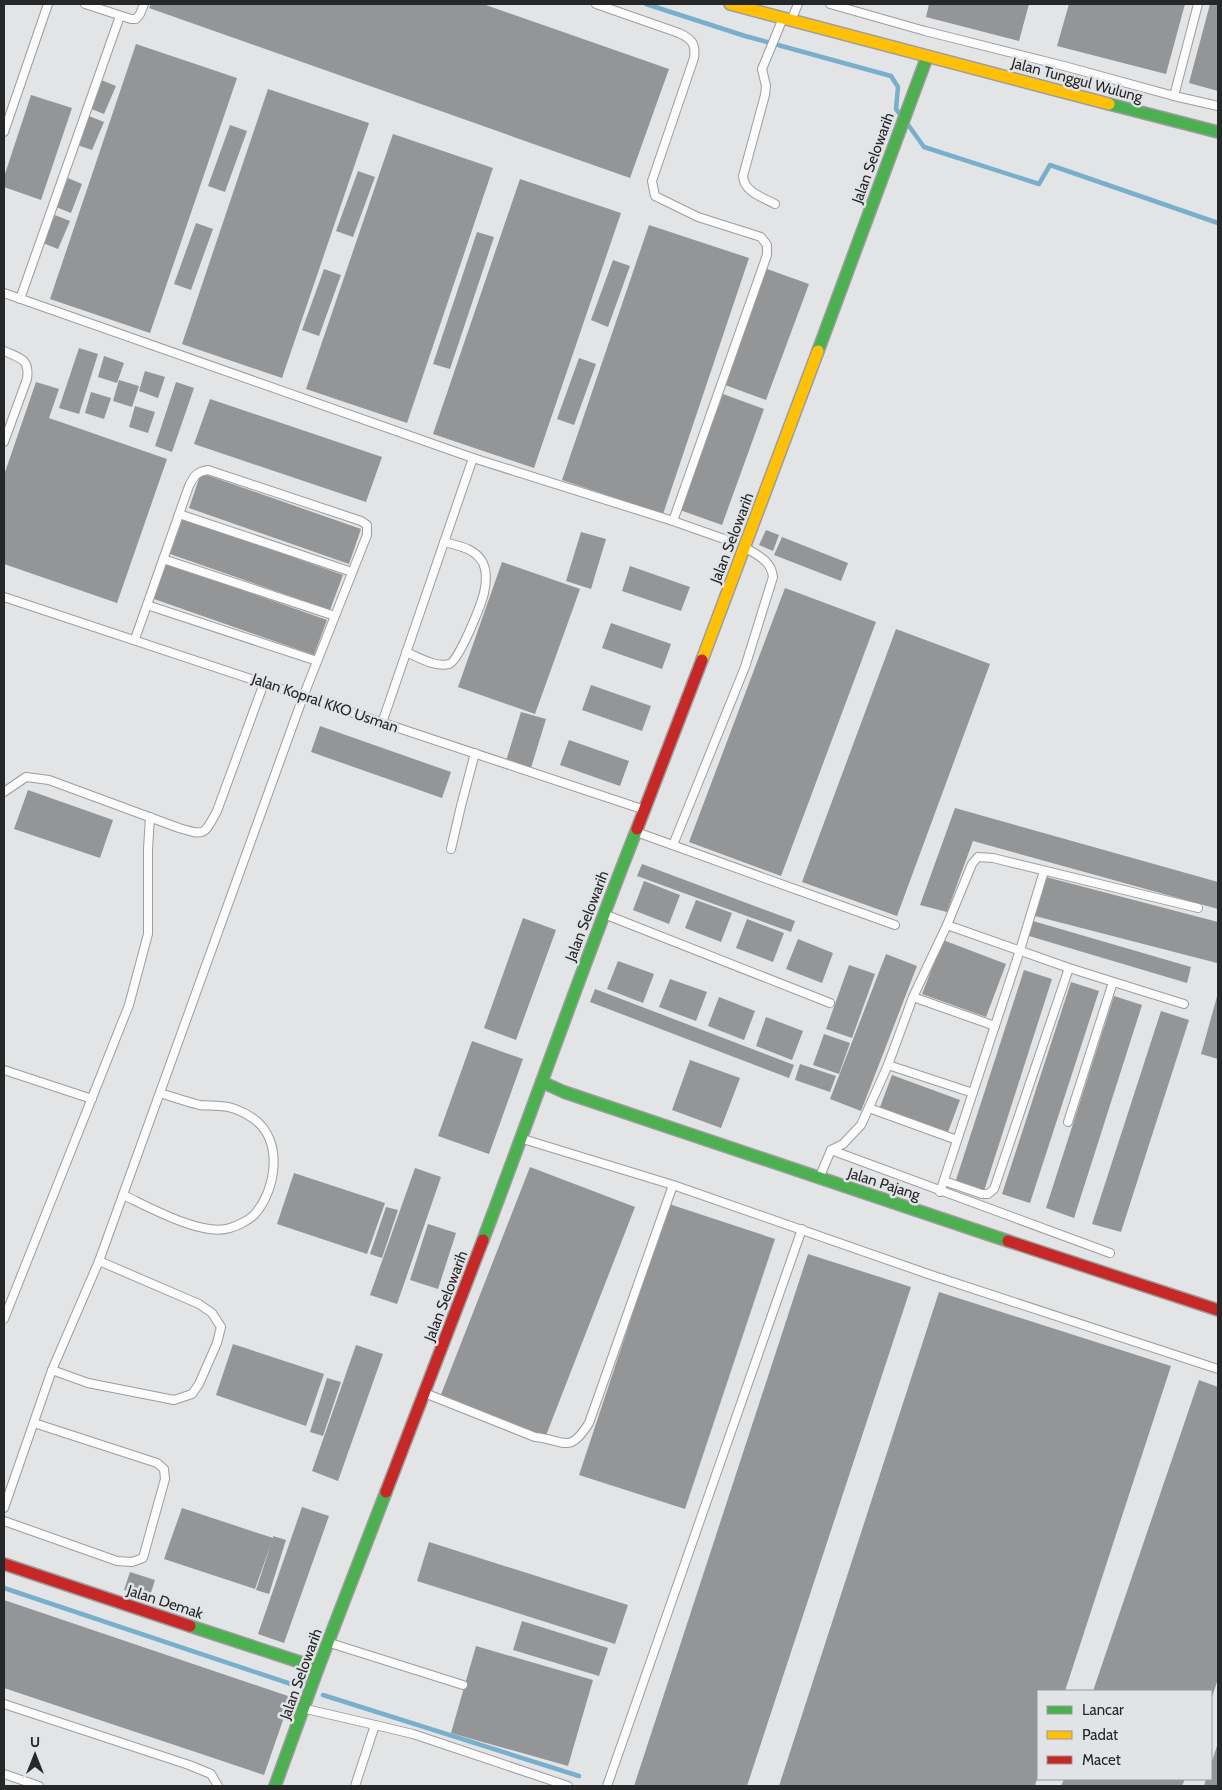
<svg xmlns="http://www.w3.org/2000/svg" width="1222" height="1790" font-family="Cabin,sans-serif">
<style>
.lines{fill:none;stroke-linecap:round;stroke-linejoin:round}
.stream{stroke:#78afca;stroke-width:4.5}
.building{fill:#949596}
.lane-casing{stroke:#9c9d9e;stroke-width:10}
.fast-casing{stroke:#9c9d9e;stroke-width:14}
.slow-casing{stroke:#9c9d9e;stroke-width:14}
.jam-casing{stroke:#9c9d9e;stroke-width:14}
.lane{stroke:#fbfbfb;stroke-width:8}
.fast{stroke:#4caf50;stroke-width:11}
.slow{stroke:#ffc107;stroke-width:11}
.jam{stroke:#c62828;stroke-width:11}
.labels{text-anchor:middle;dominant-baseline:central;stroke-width:5;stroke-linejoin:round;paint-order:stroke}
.street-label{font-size:15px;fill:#262728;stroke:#e2e3e6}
</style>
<rect width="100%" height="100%" fill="#e3e4e5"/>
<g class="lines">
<g class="stream">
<path d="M646 4 745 36 891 76 898 87 896 109 900 114"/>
<path d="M909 126 924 147 1039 184 1050 165 1218 223"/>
<path d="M4 1588 297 1686"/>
<path d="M323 1695 579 1776"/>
</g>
</g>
<g class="building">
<path d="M151 4H483L669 69 630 178 149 8Z"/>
<path d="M929 4H1029L1019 41 926 17Z"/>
<path d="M1069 4H1185L1166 74 1057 46Z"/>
<path d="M1210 4H1218V91L1189 83Z"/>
<path d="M136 44 237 78 150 333 50 299Z"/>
<path d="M101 80 116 86 104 114 89 108Z"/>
<path d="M268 89 369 123 282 378 182 344Z"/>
<path d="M31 95 72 108 41 200 4 187V177Z"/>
<path d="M89 116 104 122 92 150 77 145Z"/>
<path d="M230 125 247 131 225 192 208 186Z"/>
<path d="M393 134 493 168 407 423 306 389Z"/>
<path d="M358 171 375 177 353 237 336 231Z"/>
<path d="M68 178 82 184 71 213 56 207Z"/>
<path d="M520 179 621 213 534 468 433 434Z"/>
<path d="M55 215 70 221 58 249 43 243Z"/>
<path d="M196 223 213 229 191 290 174 284Z"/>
<path d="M649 225 749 258 663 514 562 480Z"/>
<path d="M477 232 494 237 450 369 433 364Z"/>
<path d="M613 260 630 266 608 327 591 320Z"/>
<path d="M324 269 341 275 319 336 302 330Z"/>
<path d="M767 269 809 284 766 400 725 385Z"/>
<path d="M79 348 98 354 79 414 59 408Z"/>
<path d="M104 356 124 363 117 383 98 377Z"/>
<path d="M579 358 596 364 574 425 557 419Z"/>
<path d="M145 371 165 377 158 398 139 391Z"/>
<path d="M119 380 139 386 132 407 113 401Z"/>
<path d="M36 382 59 389 49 418 167 459 117 603 4 564V475Z"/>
<path d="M176 382 194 388 172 452 155 446Z"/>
<path d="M91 392 111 398 104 419 85 413Z"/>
<path d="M723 394 764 409 722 525 680 510Z"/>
<path d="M210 399 382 457 366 502 194 444Z"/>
<path d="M135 406 155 412 148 433 129 427Z"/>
<path d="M201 473 361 529 349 564 189 508Z"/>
<path d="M183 518 343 575 330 610 170 554Z"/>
<path d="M766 530 779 535 773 551 759 545Z"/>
<path d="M581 532 606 539 591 589 566 581Z"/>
<path d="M782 537 848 563 841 581 774 555Z"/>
<path d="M502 562 580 589 535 714 458 687Z"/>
<path d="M166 563 327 620 314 655 154 599Z"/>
<path d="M630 566 690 587 681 611 622 591Z"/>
<path d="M785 588 876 622 781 876 689 842Z"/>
<path d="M611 623 671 644 662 669 602 648Z"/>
<path d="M896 629 990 664 897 916 802 882Z"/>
<path d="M591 685 651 706 642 731 582 710Z"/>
<path d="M521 712 546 719 531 768 506 761Z"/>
<path d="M320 726 451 772 442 798 311 752Z"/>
<path d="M569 740 629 761 620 786 560 765Z"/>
<path d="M28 790 113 820 100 858 14 829Z"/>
<path d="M955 808 1218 882V909L973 841 947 912 920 905Z"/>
<path d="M642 864 795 921 791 932 637 876Z"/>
<path d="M1046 877 1218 922 1217 963 1035 916Z"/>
<path d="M644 881 680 895 669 924 633 910Z"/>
<path d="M696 900 732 913 721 942 685 928Z"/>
<path d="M523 918 556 930 516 1040 484 1028Z"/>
<path d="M747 919 784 933 773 962 736 948Z"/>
<path d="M1033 921 1191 967 1187 983 1029 936Z"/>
<path d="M798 939 833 953 822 983 786 969Z"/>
<path d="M943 940 1006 964 986 1017 922 994Z"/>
<path d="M886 954 917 966 861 1111 830 1099Z"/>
<path d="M618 961 654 974 643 1003 607 989Z"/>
<path d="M849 965 875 974 852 1038 826 1029Z"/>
<path d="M1024 970 1052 979 984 1191 955 1183Z"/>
<path d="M670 979 707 992 696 1021 659 1007Z"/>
<path d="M1071 982 1099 991 1030 1203 1002 1194Z"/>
<path d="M595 989 794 1065 789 1078 590 1002Z"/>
<path d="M1218 993V1059L1201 1054Z"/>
<path d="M1114 996 1142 1005 1074 1218 1046 1208Z"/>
<path d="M719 997 755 1011 744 1040 708 1026Z"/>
<path d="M1161 1011 1189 1020 1121 1232 1092 1224Z"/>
<path d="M766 1017 803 1031 792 1060 756 1046Z"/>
<path d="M824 1034 850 1043 839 1074 813 1065Z"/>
<path d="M472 1041 523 1059 489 1154 438 1136Z"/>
<path d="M690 1060 740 1078 721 1128 672 1110Z"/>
<path d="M800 1064 836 1076 830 1092 795 1080Z"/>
<path d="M892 1075 960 1100 948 1132 880 1107Z"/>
<path d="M530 1167 635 1207 545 1438 440 1397Z"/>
<path d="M415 1168 441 1177 397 1304 370 1295Z"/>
<path d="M294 1173 385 1203 367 1254 277 1224Z"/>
<path d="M669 1204 775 1239 685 1509 579 1475Z"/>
<path d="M386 1207 398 1210 382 1258 370 1254Z"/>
<path d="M428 1224 456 1233 438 1289 410 1280Z"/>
<path d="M808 1254 911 1287 747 1786H634Z"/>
<path d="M939 1292 1171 1366 1065 1691H1038V1775L1035 1786H779Z"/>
<path d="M233 1344 324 1374 306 1426 216 1395Z"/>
<path d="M356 1345 383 1354 338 1481 312 1471Z"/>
<path d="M327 1378 341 1382 323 1436 310 1432Z"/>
<path d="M1199 1380 1218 1387V1679L1211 1700V1691H1093Z"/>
<path d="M302 1507 329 1516 284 1643 258 1634Z"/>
<path d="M182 1508 273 1538V1536L286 1540 269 1594 256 1590 272 1541 255 1589 164 1559Z"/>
<path d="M429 1542 628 1605 615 1644 417 1581Z"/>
<path d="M130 1572 155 1580 149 1599 124 1590Z"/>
<path d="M4 1600 291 1697 264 1775 4 1688Z"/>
<path d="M522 1621 608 1648 599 1676 513 1650Z"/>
<path d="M476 1646 593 1680 568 1766 451 1733Z"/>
<path d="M1218 1743V1786H1204L1206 1779H1211V1764Z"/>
<path d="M1064 1779H1185L1182 1786H1061Z"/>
</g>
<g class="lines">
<g class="lane-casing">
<g id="lane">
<path d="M85 4 131 19H136L140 14 144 4"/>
<path d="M596 4 679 33C692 39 696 44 694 58L652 181 655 196 698 217 761 237 767 245V255L673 521"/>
<path d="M830 4 925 31 1064 66 1174 96 1218 106"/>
<path d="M792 18 798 4"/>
<path d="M1174 96 1198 4"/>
<path d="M4 132 48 4"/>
<path d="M775 204C762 197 744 192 743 176L765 95 766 86 762 69 783 18"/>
<path d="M4 293 473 458 673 521 724 539"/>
<path d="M20 299 120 16"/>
<path d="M4 351C20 358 30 359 27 379L4 442"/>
<path d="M179 514 352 572"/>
<path d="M163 559 335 616"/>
<path d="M4 597 645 810"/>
<path d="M147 605 317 661"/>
<path d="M406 652C418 657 436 668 449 664 459 661 481 605 484 593 486 584 487 571 483 563 475 548 459 546 444 542"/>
<path d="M382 723 473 458"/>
<path d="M4 792 26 777 49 780 179 828C205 836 204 835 217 811L264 683"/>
<path d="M639 833 895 925"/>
<path d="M673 845 745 667 773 577C771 561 759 556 746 548"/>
<path d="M451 849 461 806 475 753"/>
<path d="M604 914 830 1003"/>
<path d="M947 925 1069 968 1184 1004"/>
<path d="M913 997 995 1026"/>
<path d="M888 1065 973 1093"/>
<path d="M4 1070 92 1099"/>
<path d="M869 1108 957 1140"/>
<path d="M1068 1122 1113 982"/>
<path d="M523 1139 673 1185 931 1275 1218 1369"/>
<path d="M831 1150 1110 1253"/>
<path d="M820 1176 831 1150 843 1144 861 1125 888 1065 913 997 947 925 972 864 978 857 993 858 1198 908"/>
<path d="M944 1181 982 1194H988L994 1189 1069 968"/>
<path d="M940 1192 1020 950 1044 871"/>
<path d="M123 1195C149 1207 202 1237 230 1228 237 1226 249 1220 254 1215 276 1191 284 1141 254 1119 244 1112 232 1106 219 1106 213 1105 206 1106 200 1105 187 1102 173 1097 160 1093"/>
<path d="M4 1319 129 1005 148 934V849L150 817"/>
<path d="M52 1370 88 1383 174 1400 192 1394 199 1384 217 1343 221 1327 212 1313 199 1304 99 1261"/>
<path d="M427 1394 535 1437C565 1440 569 1455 589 1423L673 1185"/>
<path d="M4 1508 52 1370 99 1261 303 697 367 535V525L361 521 208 470C196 472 194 476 189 486L135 639"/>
<path d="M4 1521 117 1561 132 1562 143 1558 165 1479 164 1469 157 1463 34 1423"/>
<path d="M330 1643 463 1685"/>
<path d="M4 1704 189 1765 211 1774 218 1786"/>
<path d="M306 1709 375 1725"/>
<path d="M4 1774 39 1786"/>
<path d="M355 1786 375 1725 413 1734 568 1786"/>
<path d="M607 1786 802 1229"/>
</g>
</g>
<g class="fast-casing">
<g id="fast">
<path d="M1109 104 1218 132"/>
<path d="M818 351 927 57"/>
<path d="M542 1082 564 1092 1008 1241"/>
<path d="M483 1240C535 1103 583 965 637 829"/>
<path d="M190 1626 318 1668"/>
<path d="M275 1786 318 1668 386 1492"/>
</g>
</g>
<g class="slow-casing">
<g id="slow">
<path d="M730 4 1109 104"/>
<path d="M702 660 818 351"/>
</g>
</g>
<g class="jam-casing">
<g id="jam">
<path d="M637 829 702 660"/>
<path d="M1008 1241 1218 1310"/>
<path d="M386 1492 483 1240"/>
<path d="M4 1564 190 1626"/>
</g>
</g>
<use href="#lane" class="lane"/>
<use href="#fast" class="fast"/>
<use href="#slow" class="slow"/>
<use href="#jam" class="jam"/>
</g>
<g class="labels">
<g class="street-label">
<text transform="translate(1077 80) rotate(15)">Jalan Tunggul Wulung</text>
<text transform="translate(873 158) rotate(-70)">Jalan Selowarih</text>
<text transform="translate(732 538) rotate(-69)">Jalan Selowarih</text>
<text transform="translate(325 703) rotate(19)">Jalan Kopral KKO Usman</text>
<text transform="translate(587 916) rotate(-69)">Jalan Selowarih</text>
<text transform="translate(884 1184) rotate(18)">Jalan Pajang</text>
<text transform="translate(446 1296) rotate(-69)">Jalan Selowarih</text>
<text transform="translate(165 1602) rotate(18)">Jalan Demak</text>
<text transform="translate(301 1674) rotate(-70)">Jalan Selowarih</text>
</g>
</g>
<rect width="1222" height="1790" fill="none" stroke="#262728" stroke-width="10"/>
<rect x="1037" y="1690" width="175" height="90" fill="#e2e3e6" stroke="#97989a"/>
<rect x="1047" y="1706" width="25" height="8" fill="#4caf50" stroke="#97989a"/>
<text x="1082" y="1715" font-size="15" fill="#262728">Lancar</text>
<rect x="1047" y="1731" width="25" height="8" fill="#ffc107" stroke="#97989a"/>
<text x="1082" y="1740" font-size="15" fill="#262728">Padat</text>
<rect x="1047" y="1756" width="25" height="8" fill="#c62828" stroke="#97989a"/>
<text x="1082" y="1765" font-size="15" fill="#262728">Macet</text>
<g transform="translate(35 1755)" stroke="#e2e3e6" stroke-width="4" paint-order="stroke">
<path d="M0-4L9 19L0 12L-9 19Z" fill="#262728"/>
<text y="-8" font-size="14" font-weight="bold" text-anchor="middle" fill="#262728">U</text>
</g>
</svg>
